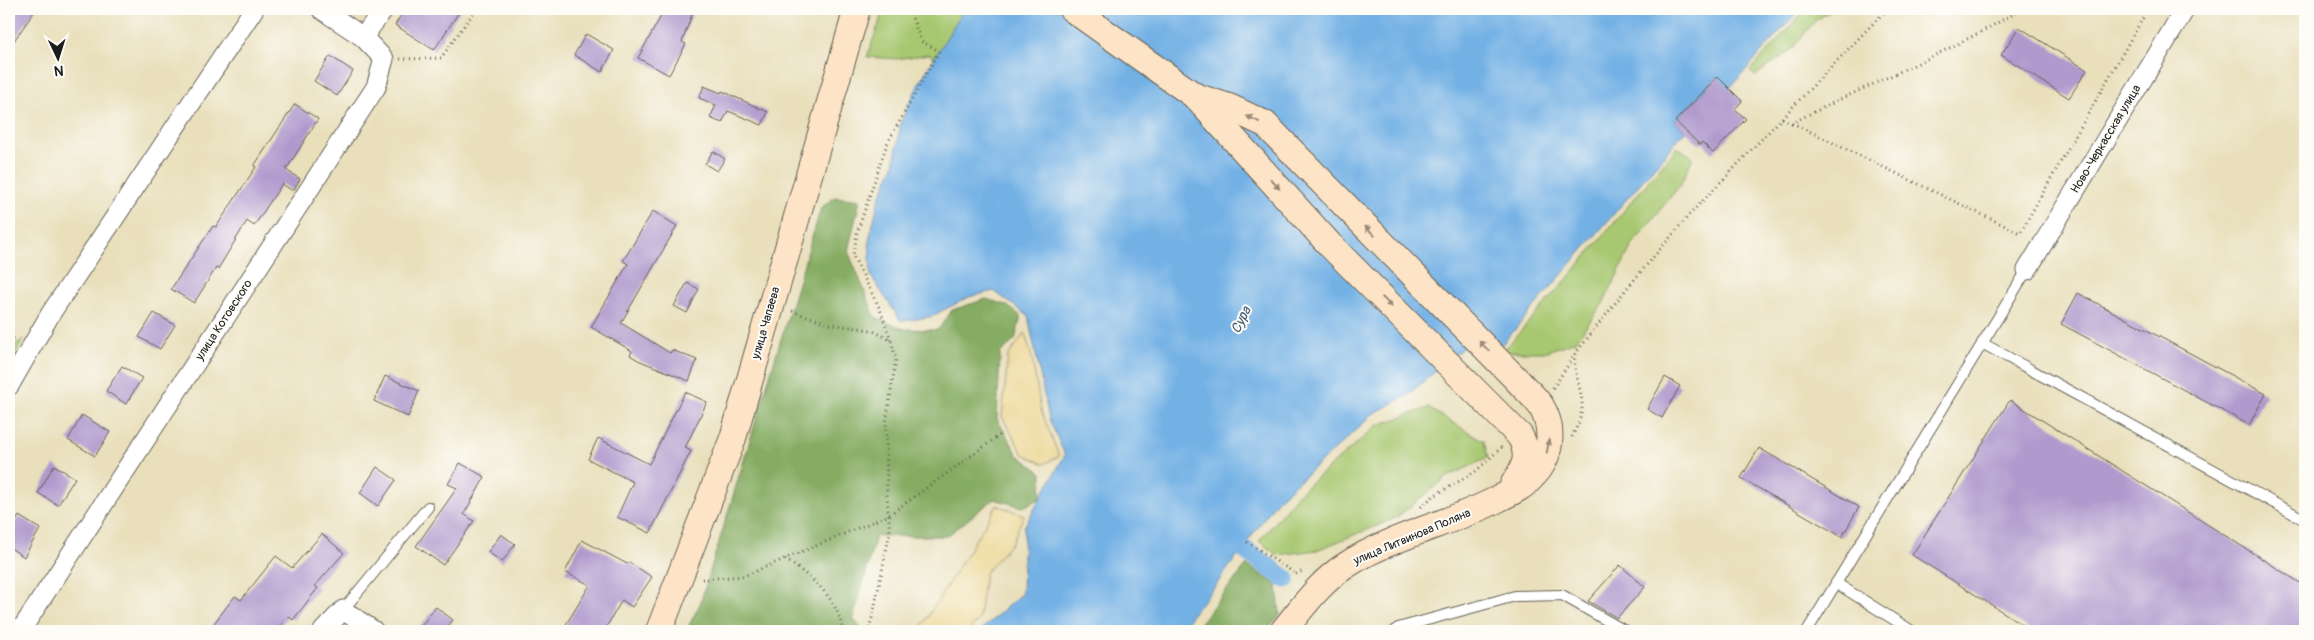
<svg xmlns="http://www.w3.org/2000/svg" width="2314" height="640" font-family="Pangolin,sans-serif">
<style>
.green{fill:#a7c770;stroke:#627246}
.forest{fill:#85ac62;stroke:#50643f}
.sand{fill:#eeda9e;stroke:#857b5d}
.water{fill:#73b1e5;stroke:#486680}
.lines{fill:none;stroke-linecap:round;stroke-linejoin:round}
.canal{stroke:#73b1e5;stroke-width:19}
.building{fill:#b09acd}
.lane-casing{stroke:#646054;stroke-width:12}
.street-casing{stroke:#646054;stroke-width:21}
.secondary-casing{stroke:#646054;stroke-width:28}
.path{stroke:#646054;stroke-width:3;stroke-dasharray:1 4;stroke-linecap:butt}
.lane{stroke:#fff;stroke-width:10}
.street{stroke:#fff;stroke-width:19}
.secondary{stroke:#fee4c6;stroke-width:26}
.oneway{fill:#988a7a}
.labels{text-anchor:middle;dominant-baseline:central;stroke-width:4;stroke-linejoin:round;paint-order:stroke}
.street-label{font-size:12px;fill:#1c1c1c;stroke:#fdfcf7}
.water-label{font-size:14px;font-style:italic;fill:#435f76;stroke:#fdfcf7}
</style>
<rect width="100%" height="100%" fill="#fdfcf7"/>
<filter id="ink" filterUnits="userSpaceOnUse"><feTurbulence type="fractalNoise" baseFrequency=".02" numOctaves="2"/><feDisplacementMap in="SourceGraphic" scale="10" xChannelSelector="R" yChannelSelector="G"/><feConvolveMatrix kernelMatrix="1 2 1 2 8 2 1 2 1" color-interpolation-filters="sRGB"/></filter>
<filter id="wash" filterUnits="userSpaceOnUse"><feTurbulence type="fractalNoise" baseFrequency=".0096" numOctaves="4" result="noise"/><feDisplacementMap in="SourceGraphic" scale="20" xChannelSelector="R" yChannelSelector="G"/><feGaussianBlur stdDeviation="1.12" result="paint"/><feColorMatrix in="noise" values="0 0 0 0 0 0 0 0 0 0 0 0 0 0 0 0 0 1.4 0 .05"/><feComposite in="paint" operator="in"/></filter>
<g filter="url(#wash)">
<rect width="100%" height="100%" fill="#e9dfbb"/>
<g class="green">
<path d="M884 9H964L935 58 929 54 896 59 867 57Z"/>
<path d="M1806 9H1833L1815 21 1791 50 1755 76 1750 71Z"/>
<path d="M1677 147 1693 157 1681 184 1632 245 1604 302 1576 341 1544 352H1502L1567 279Z"/>
<path d="M24 339 9 366V348Z"/>
<path d="M1428 408 1484 441 1488 458 1447 477 1396 518 1317 550 1277 555 1259 541 1299 493 1378 425Z"/>
</g>
<g class="forest">
<path d="M835 197 860 200 848 251 875 317 904 329 938 330 952 310 986 299 1006 305 1021 316 1015 340 1000 353 997 419 1018 455 1042 473 1041 498 1023 507 994 499 947 536H876L853 619 864 631H686L700 604 821 208Z"/>
<path d="M1247 565 1277 585 1280 615 1265 631H1193Z"/>
</g>
<g class="sand">
<path d="M1025 333 1032 358 1041 410 1059 456 1044 464 1023 454 1002 417 1008 356Z"/>
<path d="M997 505 1024 515 1012 542 985 573 979 619 968 631H919Z"/>
</g>
<path class="water" d="M964 9H1800L1729 89 1717 77 1675 121 1685 131 1493 355 1475 337 1408 395 1373 414 1338 447 1279 498 1216 585 1191 615 1184 631H980L1022 593 1024 527 1065 455 1049 419 1028 316 994 291 969 297 930 317 901 321 871 276 869 240 879 199 894 165 901 121 918 85Z"/>
<g class="lines">
<path class="canal" d="M1242 548 1286 579"/>
</g>
<g id="blocks">
<g class="building">
<path d="M9 9H36L9 48Z"/>
<path d="M405 9H461L434 50 395 25Z"/>
<path d="M665 9H694L682 42 686 44 669 75 638 58Z"/>
<path d="M2019 27 2087 70 2069 98 2001 55Z"/>
<path d="M586 34 614 50 602 72 574 55Z"/>
<path d="M330 56 353 71 337 96 314 81Z"/>
<path d="M1718 77 1742 101 1735 109 1746 119 1713 153 1702 142 1700 145 1675 121Z"/>
<path d="M704 86 721 93 722 91 768 112 762 125 728 111 722 123 710 118 716 105 699 98Z"/>
<path d="M295 104 318 119 286 170 300 179 293 191 282 184 254 226 247 221 218 269 216 268 194 303 171 289 213 226 216 227 256 167 254 166Z"/>
<path d="M713 151 725 159 717 171 705 164Z"/>
<path d="M653 211 677 226 621 323 670 353 672 350 697 360 689 381 638 360 630 355 632 351 591 327 628 264 623 261Z"/>
<path d="M687 283 699 289 687 313 674 306Z"/>
<path d="M2078 293 2266 394 2249 425 2061 324Z"/>
<path d="M154 313 175 325 160 349 139 337Z"/>
<path d="M122 366 142 378 126 404 106 391Z"/>
<path d="M385 376 419 391 408 417 374 401Z"/>
<path d="M1665 377 1680 386 1662 418 1647 409Z"/>
<path d="M685 392 707 402 685 448 691 451 650 533 617 517 633 482 588 459 598 438 649 464Z"/>
<path d="M2010 400 2305 586V631H2033L1912 555Z"/>
<path d="M82 415 110 432 95 456 68 440Z"/>
<path d="M1759 448 1859 507 1842 537 1741 478Z"/>
<path d="M460 463 485 477 464 514 474 521 443 565 416 546 457 488 448 484Z"/>
<path d="M54 465 75 478 58 505 38 493Z"/>
<path d="M377 467 396 480 378 506 360 493Z"/>
<path d="M19 516 40 529 24 557 9 547V533Z"/>
<path d="M322 534 344 553 315 586 318 588 293 620 288 616 276 631H208L235 596 241 600 276 556 292 568Z"/>
<path d="M501 534 515 544 502 562 488 552Z"/>
<path d="M582 540 627 564 629 562 652 577 632 607 622 600 604 631H562L590 585 565 572Z"/>
<path d="M1620 565 1645 587 1617 618 1588 601Z"/>
<path d="M436 607 453 620 444 631H417Z"/>
</g>
</g>
</g>
<g filter="url(#ink)">
<use href="#blocks" fill-opacity="0" stroke="#646054" stroke-width="1"/>
<g class="lines">
<g class="lane-casing">
<g id="lane">
<path d="M1982 343 2305 520"/>
<path d="M1836 583 1912 631"/>
<path d="M343 610 428 507"/>
<path d="M1395 631 1398 628 1515 596 1562 595 1625 631"/>
<path d="M1807 631 2027 270"/>
</g>
</g>
<g class="street-casing">
<g id="street">
<path d="M321 9 363 37"/>
<path d="M2027 270 2185 9"/>
<path d="M9 386 51 313 254 9"/>
<path d="M18 631 21 630 376 87 384 59 363 37 384 9"/>
<path d="M323 631 343 610 374 631"/>
</g>
</g>
<g class="secondary-casing">
<g id="secondary">
<path d="M1072 9 1195 96 1330 245 1520 436C1531 457 1525 467 1513 485"/>
<path d="M1195 96 1229 107 1265 124 1518 381C1525 389 1535 397 1541 406 1555 429 1551 458 1533 476 1524 487 1510 493 1498 499 1450 524 1390 536 1345 566 1320 582 1302 608 1283 631"/>
<path d="M659 631 733 438 857 9"/>
</g>
</g>
<g class="path">
<path d="M400 59 441 58 476 9"/>
<path d="M1782 118 1887 9"/>
<path d="M1792 123 2020 233 2148 9"/>
<path d="M792 311 830 324 871 330 891 340 896 359 886 423 887 496 890 532 873 615 868 631"/>
<path d="M891 340 880 309 853 256 857 233 887 144 939 51 921 41 909 9"/>
<path d="M9 341 17 336"/>
<path d="M1553 388 1574 356"/>
<path d="M1572 437C1575 430 1580 422 1581 414 1586 395 1572 375 1575 354L1628 287 1690 214 1782 118 1792 123C1868 84 1949 53 2021 9"/>
<path d="M1421 507 1432 497 1475 472 1502 447"/>
<path d="M1247 542 1296 574"/>
<path d="M785 559C813 579 837 596 843 631"/>
<path d="M1296 574 1305 570"/>
<path d="M702 579 744 576 889 515 1000 435"/>
</g>
<use href="#lane" class="lane"/>
<use href="#street" class="street"/>
<use href="#secondary" class="secondary"/>
</g>
<defs><path id="oneway-solid" d="M-6-.8H1V-3.2L6.5 0L1 3.2V.8H-6Z" transform="scale(1.25)"/></defs>
<g class="oneway">
<use href="#oneway-solid" transform="translate(1253 119) rotate(-154)"/>
<use href="#oneway-solid" transform="translate(1275 184) rotate(48)"/>
<use href="#oneway-solid" transform="translate(1370 231) rotate(-135)"/>
<use href="#oneway-solid" transform="translate(1387 302) rotate(45)"/>
<use href="#oneway-solid" transform="translate(1484 346) rotate(-135)"/>
<use href="#oneway-solid" transform="translate(1548 446) rotate(-79)"/>
</g>
</g>
<g class="labels">
<g class="street-label">
<text transform="translate(2106 139) rotate(-59)">Ново-Черкасская улица</text>
<text transform="translate(224 320) rotate(-57)">улица Котовского</text>
<text transform="translate(766 323) rotate(-74)">улица Чапаева</text>
<text transform="translate(1412 537) rotate(-23)">улица Литвинова Поляна</text>
</g>
<g class="water-label">
<text transform="translate(1241 320) rotate(-63)">Сура</text>
</g>
</g>
<rect width="2314" height="640" fill="none" stroke="#fdfcf7" stroke-width="30"/>
<g transform="translate(58 58) rotate(176)" stroke="#fdfcf7" stroke-width="4" paint-order="stroke">
<path d="M0-4L9 19L0 12L-9 19Z" fill="#1c1c1c"/>
<text y="-8" font-size="14" font-weight="bold" text-anchor="middle" fill="#1c1c1c">N</text>
</g>
</svg>
